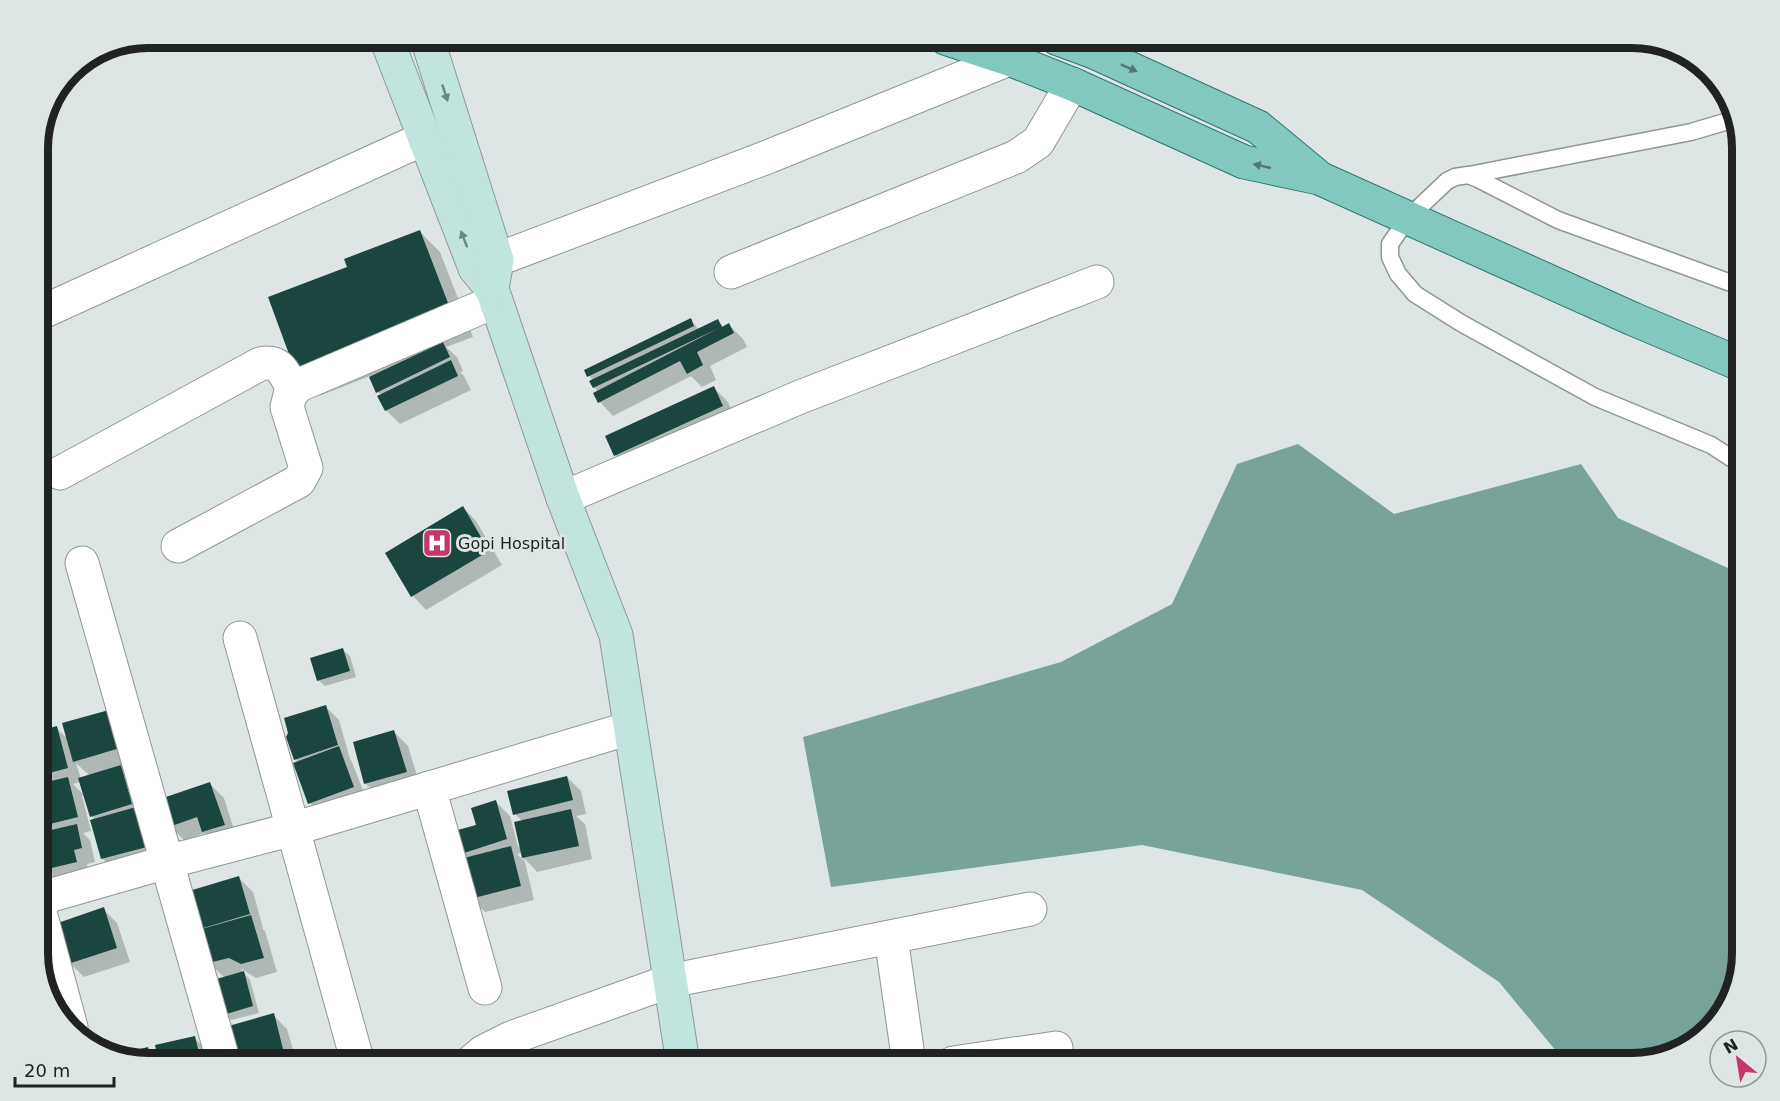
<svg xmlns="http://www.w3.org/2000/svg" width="1780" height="1101" font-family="'DejaVu Sans',sans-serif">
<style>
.water{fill:#77a39b}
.shadow{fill:#0003;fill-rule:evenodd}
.building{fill:#1b453f}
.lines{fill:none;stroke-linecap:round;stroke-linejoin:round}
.service-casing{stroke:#8f9795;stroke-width:19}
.minor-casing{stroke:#8f9795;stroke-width:35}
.secondary-casing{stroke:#8f9795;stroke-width:35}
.primary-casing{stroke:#2b776d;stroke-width:35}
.service{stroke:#fff;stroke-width:16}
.minor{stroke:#fff;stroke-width:33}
.secondary{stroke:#c1e4df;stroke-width:33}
.primary{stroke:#83c8bf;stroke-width:33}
.oneway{fill:#527670}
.oneway2{fill:#708480}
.labels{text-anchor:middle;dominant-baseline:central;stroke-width:6;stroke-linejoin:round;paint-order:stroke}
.poi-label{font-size:16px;fill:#202322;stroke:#dde6e4;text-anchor:start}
.rim{fill:none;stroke:#202322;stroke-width:8}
</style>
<rect width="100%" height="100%" fill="#dde6e4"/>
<path class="water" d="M1298 444 1394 514 1581 464 1618 518 1728 568 1742 593V953L1727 1008 1687 1049 1632 1063H1566L1499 982 1362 890 1142 845 831 887 803 737 1061 662 1172 604 1237 464Z"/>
<g class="shadow">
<path d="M420 232 440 252 473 337 446 347 457 357 463 371 460 372 464 376 471 390 400 424 386 410 382 396 378 392 370 376 319 396 299 375 349 268Z"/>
<path d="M691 320 699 330 718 321 724 327 729 325 743 339 747 347 710 366 716 380 702 387 691 376 613 416 600 402 595 393 598 392 594 387 593 381 586 371Z"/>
<path d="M714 388 728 402 736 420 629 469 615 455 607 437Z"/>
<path d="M463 507 476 521 502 565 426 610 413 596Z"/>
<path d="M38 644 51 689 38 693Z"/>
<path d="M343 650 350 656 356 677 325 686 318 680Z"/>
<path d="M325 706 339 720 350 759 352 762 367 801 323 817 310 803 299 763 295 759Z"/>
<path d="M109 711 133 762 119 766 134 781 160 860 117 873 103 859 92 821 95 820 91 816 81 782 73 784 84 795 82 796 91 831 83 833 90 840 95 862 87 864 90 876 54 884 41 870 38 857V733L56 728 69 740ZM76 763 90 776 81 779Z"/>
<path d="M394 732 408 746 420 786 380 797 366 784 354 743Z"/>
<path d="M567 777 581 791 586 814 576 816 585 824 592 859 537 872 524 858 534 900 485 912 471 898 468 858 462 853 478 826 496 802 510 816 518 847 521 846 522 821 515 814ZM522 853 524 861 517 854Z"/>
<path d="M210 784 224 798 237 839 218 845 205 833 184 840 170 826Z"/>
<path d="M239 878 253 892 263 928H262L265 931 277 972 256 978 240 968 250 980 259 1013 231 1020 224 1014 225 978 209 963 191 892Z"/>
<path d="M103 909 117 923 130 962 84 977 70 963Z"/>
<path d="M273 1015 287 1029 297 1063H237Z"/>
<path d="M194 1038 221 1063 148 1064 120 1056 147 1049 161 1063Z"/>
</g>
<g class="building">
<path d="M420 230 453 316 297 376 268 297 347 267 344 259Z"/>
<path d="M691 318 694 326 587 377 584 370Z"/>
<path d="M718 319 722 327 729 323 734 333 697 352 703 365 687 374 680 361 598 403 593 393 719 328 593 388 589 381Z"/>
<path d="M443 342 450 357 376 393 369 377Z"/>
<path d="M451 360 458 376 385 411 377 396Z"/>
<path d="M714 386 723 406 614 456 605 436Z"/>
<path d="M463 506 489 551 411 597 385 553Z"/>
<path d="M343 648 350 671 317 681 310 658Z"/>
<path d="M326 705 338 745 294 760 286 737 288 733 284 718Z"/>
<path d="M109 710 120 748 73 762 62 723Z"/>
<path d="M57 726 68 768 38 776V731Z"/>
<path d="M394 730 407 772 364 784 353 742Z"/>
<path d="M339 746 354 787 308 804 293 763Z"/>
<path d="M121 765 132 804 90 817 78 778Z"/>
<path d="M567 776 573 800 513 815 507 791Z"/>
<path d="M68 777 78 817 38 827V784Z"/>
<path d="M210 782 225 825 202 832 197 817 169 827 160 799Z"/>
<path d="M496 800 507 839 461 854 454 831 476 825 471 808Z"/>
<path d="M136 807 147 847 101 859 90 820Z"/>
<path d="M571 809 579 846 522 858 514 822Z"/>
<path d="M77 824 82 848 74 850 77 862 39 871 38 833Z"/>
<path d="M511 846 521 886 470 899 460 859Z"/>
<path d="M239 876 250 914 200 929 189 891Z"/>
<path d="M104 907 117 948 68 964 55 924Z"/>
<path d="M251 915 264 958 241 964 229 958 208 963 198 930Z"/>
<path d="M244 971 253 1006 223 1015 213 980Z"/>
<path d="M274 1013 284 1053 248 1063H236L225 1027Z"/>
<path d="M195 1036 199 1053 210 1051 213 1063H159L155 1045Z"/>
<path d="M148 1047 152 1063 117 1055Z"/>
</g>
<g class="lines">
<g class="service-casing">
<g id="service">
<path d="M1469 175 1691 132 1735 119"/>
<path d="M1742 287 1558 220 1478 179 1468 175 1455 177 1447 181 1408 218 1390 244V257L1398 274 1415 294 1461 323 1595 397 1711 445 1742 465"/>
</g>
</g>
<g class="minor-casing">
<g id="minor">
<path d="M475 268 770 156 1009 59"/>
<path d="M731 272 1016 157 1038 142 1072 84"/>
<path d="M38 314 425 138"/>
<path d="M60 473 260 364C281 359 284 374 294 390"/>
<path d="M563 498 800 397 1097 282"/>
<path d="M178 546 299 481 306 468 287 407 290 395 297 386 496 301"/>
<path d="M82 563 224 1063"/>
<path d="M240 638 358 1063"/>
<path d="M429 788 485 988"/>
<path d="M38 899 167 862 293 829 630 728"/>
<path d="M38 905 71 1027"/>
<path d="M891 937 909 1063"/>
<path d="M470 1063 483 1052 511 1038 670 981 1030 909"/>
<path d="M953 1063 1056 1048"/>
</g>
</g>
<g class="secondary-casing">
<g id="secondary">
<path d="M386 38 475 268 492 289 563 498 616 635 683 1063"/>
<path d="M427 38 497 260 492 289"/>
</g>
</g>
<g class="primary-casing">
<g id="primary">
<path d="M945 38 1009 59 1072 84 1244 162 1319 178 1633 319 1742 365"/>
<path d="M1056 38 1094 52 1258 127 1316 175"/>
</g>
</g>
<use href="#service" class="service"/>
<use href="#minor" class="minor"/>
<use href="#secondary" class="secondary"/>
<use href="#primary" class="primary"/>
</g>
<defs><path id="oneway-solid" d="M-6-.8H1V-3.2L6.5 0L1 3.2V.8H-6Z" transform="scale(1.5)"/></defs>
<g class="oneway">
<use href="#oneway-solid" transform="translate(1129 68) rotate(24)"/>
<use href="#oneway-solid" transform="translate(1262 166) rotate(-167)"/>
</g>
<g class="oneway2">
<use href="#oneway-solid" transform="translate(445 93) rotate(72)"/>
<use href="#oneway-solid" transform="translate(464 239) rotate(-111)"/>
</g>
<defs>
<g id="hospital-square" transform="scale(1.5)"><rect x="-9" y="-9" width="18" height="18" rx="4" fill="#c3376b" stroke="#dde6e4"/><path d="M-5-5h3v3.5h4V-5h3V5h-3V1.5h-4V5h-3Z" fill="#fff"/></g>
</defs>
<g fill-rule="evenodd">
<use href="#hospital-square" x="437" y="543"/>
</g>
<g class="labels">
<g class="poi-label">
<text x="458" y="543">Gopi Hospital</text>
</g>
</g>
<path d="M0 0H1780V1101H0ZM148 48H1632A100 100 0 0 1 1732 148V953A100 100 0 0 1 1632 1053H148A100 100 0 0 1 48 953V148A100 100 0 0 1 148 48Z" fill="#dde6e4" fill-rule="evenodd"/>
<path class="rim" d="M148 48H1632A100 100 0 0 1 1732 148V953A100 100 0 0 1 1632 1053H148A100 100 0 0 1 48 953V148A100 100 0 0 1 148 48Z"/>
<g transform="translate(1738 1059) rotate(330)"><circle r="28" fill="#dde6e4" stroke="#919896" stroke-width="1.5"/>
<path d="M0-4.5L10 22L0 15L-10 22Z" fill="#c3376b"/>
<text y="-9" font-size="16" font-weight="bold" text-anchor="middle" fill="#202322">N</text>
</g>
<path d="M15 1077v9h99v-9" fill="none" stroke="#202322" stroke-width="3"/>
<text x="24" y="1077" font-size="18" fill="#202322" stroke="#dde6e4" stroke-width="4.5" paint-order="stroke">20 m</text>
</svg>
